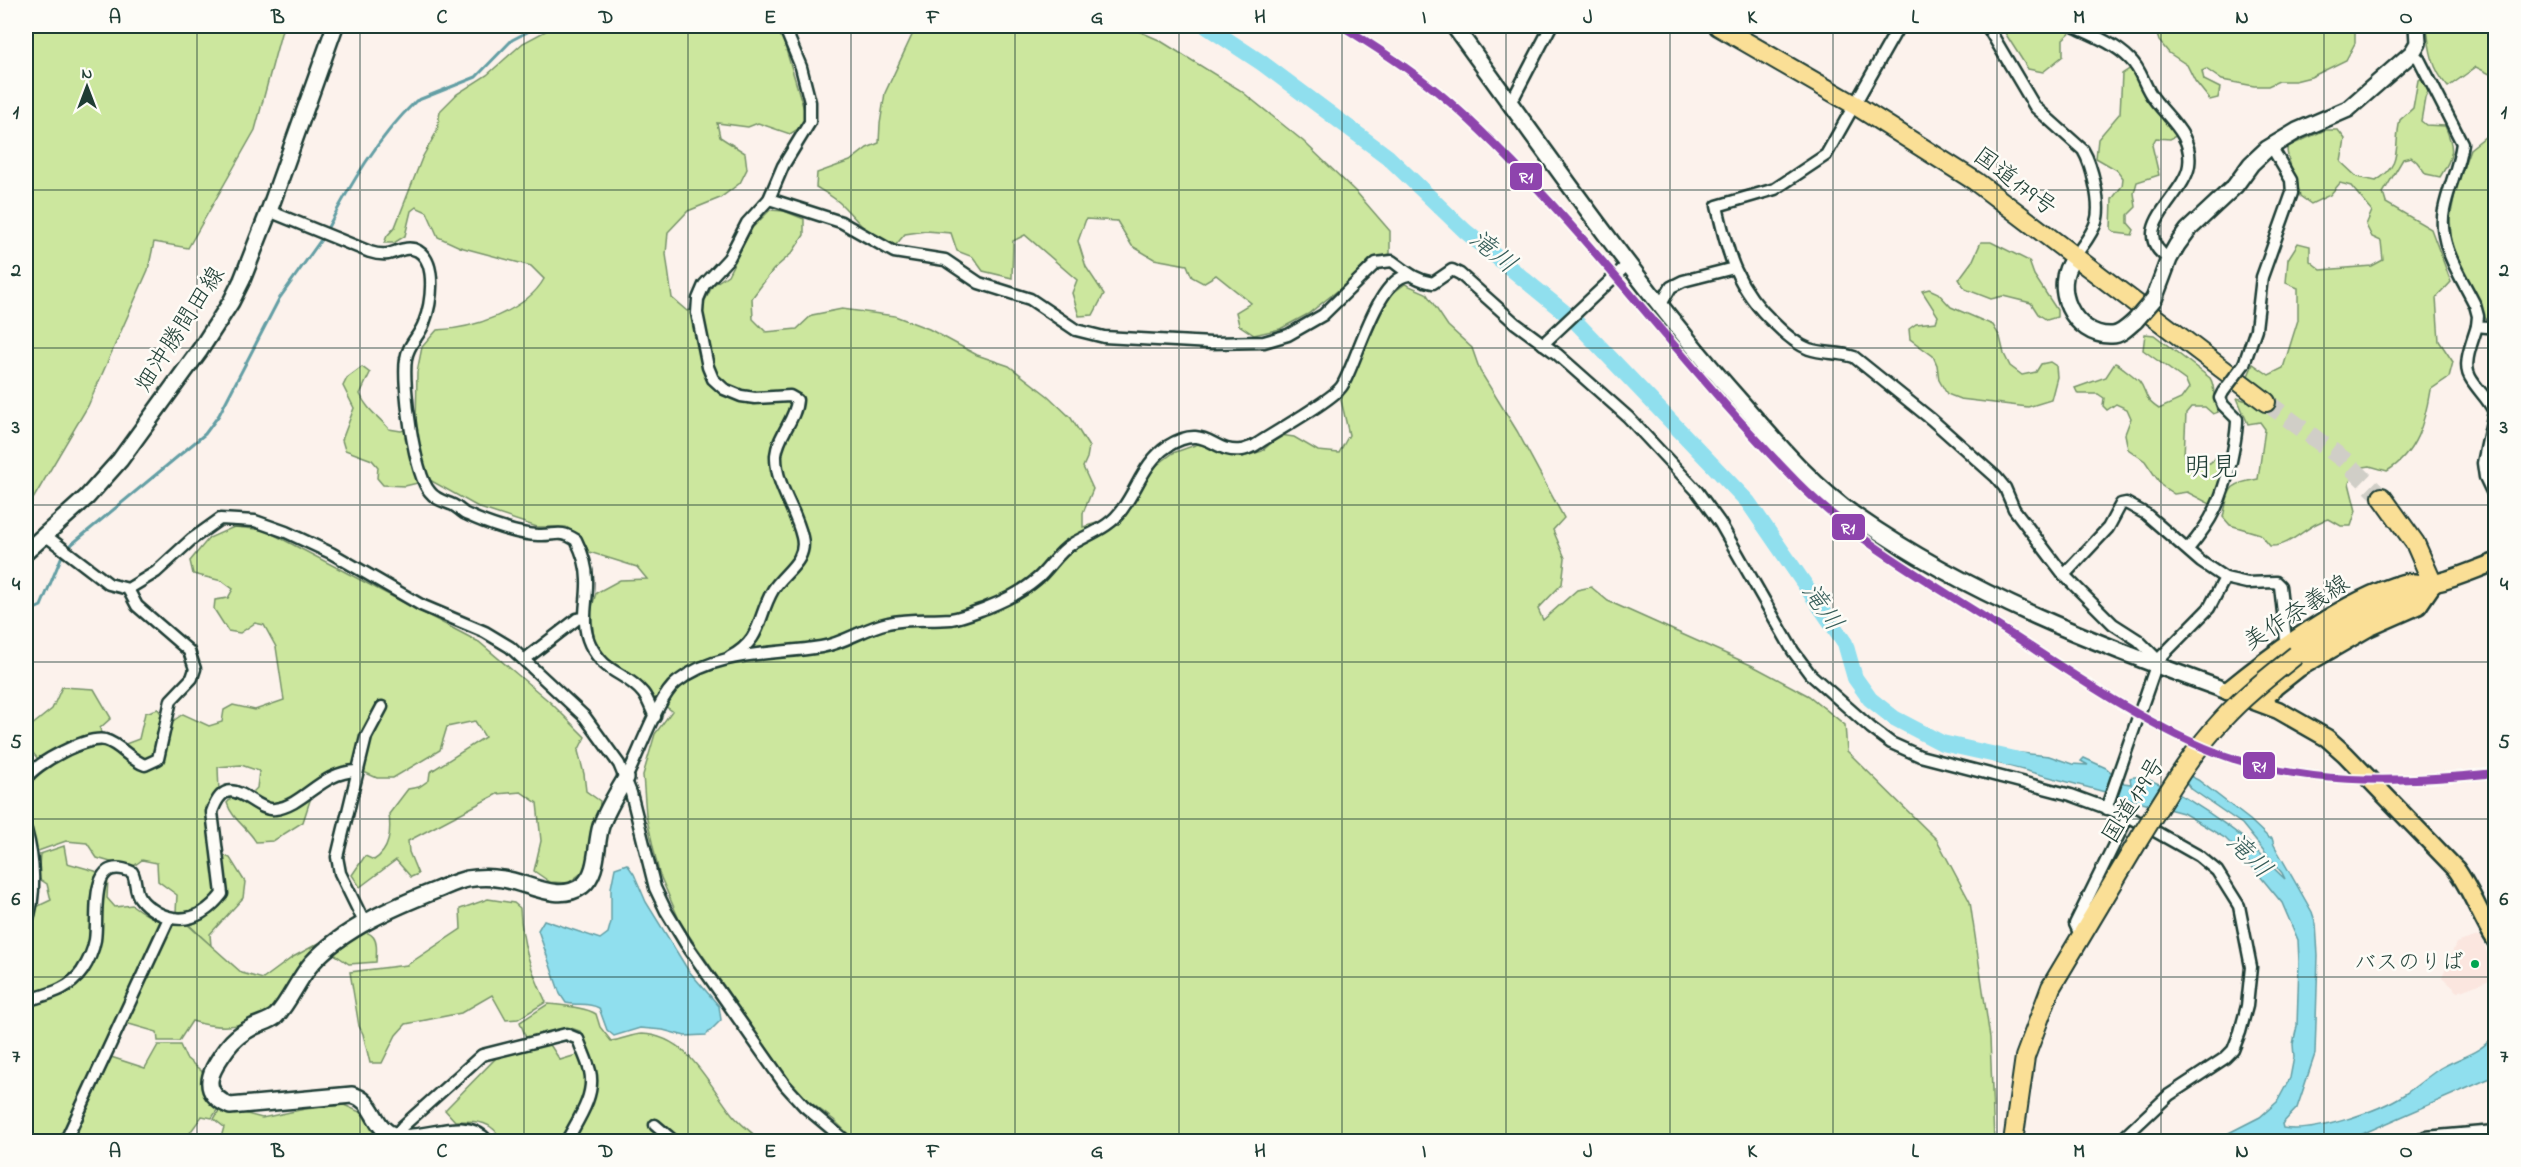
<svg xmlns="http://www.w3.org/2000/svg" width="2521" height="1167" font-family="'Indie Flower','Klee One',sans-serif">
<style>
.built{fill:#fbe6df}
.green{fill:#cce79e;stroke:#769269;stroke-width:1.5}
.water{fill:#90dfee;stroke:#639ea4;stroke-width:1.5}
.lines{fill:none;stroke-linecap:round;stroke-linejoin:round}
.stream{stroke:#639ea4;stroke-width:3}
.river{stroke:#90dfee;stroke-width:16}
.highway-tunnel{stroke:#d0cec7;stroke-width:18;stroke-dasharray:18 9;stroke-linecap:butt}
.street-casing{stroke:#1f3d34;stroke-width:15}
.secondary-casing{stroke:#1f3d34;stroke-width:20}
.primary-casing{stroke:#1f3d34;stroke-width:21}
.highway-casing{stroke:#1f3d34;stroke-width:22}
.street{stroke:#fdfcf7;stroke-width:10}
.secondary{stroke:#fdfcf7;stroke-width:15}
.primary{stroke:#fadf96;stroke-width:16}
.highway{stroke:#fadf96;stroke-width:18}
.street-bridge-casing{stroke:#1f3d34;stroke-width:15;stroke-linecap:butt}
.secondary-bridge-casing{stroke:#1f3d34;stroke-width:20;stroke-linecap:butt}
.highway-bridge-casing{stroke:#1f3d34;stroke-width:22;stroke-linecap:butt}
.street-bridge{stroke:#fdfcf7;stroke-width:10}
.secondary-bridge{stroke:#fdfcf7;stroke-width:15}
.highway-bridge{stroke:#fadf96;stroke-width:18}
.rail-1-casing{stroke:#fdfcf7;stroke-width:12}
.rail-1{stroke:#8e44ad;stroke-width:8}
.grid{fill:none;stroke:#1f3d34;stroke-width:1.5;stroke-opacity:0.55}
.bus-dot{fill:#00a651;stroke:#fdfcf7;stroke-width:2}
.labels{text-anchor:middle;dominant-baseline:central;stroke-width:5;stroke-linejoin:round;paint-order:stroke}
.bus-label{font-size:22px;fill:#1f3d34;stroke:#fdfcf7;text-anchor:end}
.street-label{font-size:24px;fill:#1f3d34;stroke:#fdfcf7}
.water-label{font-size:26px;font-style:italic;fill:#365d59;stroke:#fdfcf7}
.quarter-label{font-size:27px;fill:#1f3d34;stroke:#fdfcf7}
.line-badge{stroke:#fdfcf7;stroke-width:2}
.badge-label{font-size:16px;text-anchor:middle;font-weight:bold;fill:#fff}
.neatline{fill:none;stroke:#1f3d34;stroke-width:2}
.grid-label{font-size:20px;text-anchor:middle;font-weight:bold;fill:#1f3d34}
</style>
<rect width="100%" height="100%" fill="#fcf2ec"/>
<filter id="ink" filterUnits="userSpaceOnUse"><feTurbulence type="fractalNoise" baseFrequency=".0167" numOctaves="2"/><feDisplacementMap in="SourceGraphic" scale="12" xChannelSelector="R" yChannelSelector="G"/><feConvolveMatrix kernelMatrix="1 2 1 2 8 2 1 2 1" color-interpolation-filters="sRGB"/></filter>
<g filter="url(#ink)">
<path class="built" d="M2481 935 2495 978 2458 992 2442 977 2456 943Z"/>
<g class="green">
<path d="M26 26H283L255 130 188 248 154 242 148 270 88 406 26 511Z"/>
<path d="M555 26H779L808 123 790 134 758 123 748 127 717 123 720 137 745 153 747 169 740 183 720 198 688 211 668 232 666 254 672 298 687 311 702 306 713 285 728 275 752 228 770 210 784 211 804 219V235L792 253 773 270 752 298 753 319 766 332 797 329 812 315 842 309 895 316 929 329 977 355 1009 366 1048 396 1071 418 1089 447 1087 458 1083 467 1093 489 1083 513V527L1107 520 1148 472 1173 453 1198 444 1243 457 1262 451 1280 435 1294 437 1318 451 1339 453 1349 435 1341 400 1389 296 1405 284 1426 293 1448 326 1472 348 1480 371 1517 431 1564 518 1553 530 1565 558 1562 584 1538 609 1543 620 1577 590 1591 587 1608 601 1753 666 1809 696 1845 725 1847 751 1937 840 1970 902 1990 1038 1994 1141H855L834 1120 798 1093 681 924 659 873 646 815 643 775 655 734 672 711 655 699 638 679 611 664 594 639 591 610 596 593 620 580 647 579 637 567 589 552 581 536 566 527H537L480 508 430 480 405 486 383 485 377 478 378 467 372 460 345 450 342 440 354 408 343 386 347 378 362 367 370 373 360 394C367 410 378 416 389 429L401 431 416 426 417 372 422 347 437 330C472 329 526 311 544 279L531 266 460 247 438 237 427 212 416 207 411 211 405 236 394 243H384L387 236 395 227 422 158 437 131 440 111 457 94 487 75 523 43Z"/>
<path d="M918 26H1127L1159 40 1240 90 1303 141 1358 194 1390 231V254L1370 259 1351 280 1308 314 1280 329 1254 335 1239 325 1236 312 1251 303 1216 275 1203 283 1192 277 1187 265 1154 259 1132 246 1117 221 1086 219 1078 241 1086 267 1104 294 1093 315 1079 316 1072 293 1077 280 1025 235 1013 241 1012 278 983 271 973 257 957 251 951 233 926 231 905 234 895 246C868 238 862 225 843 206 836 198 826 193 816 187L817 173 850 161 867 148 879 143 880 124 885 93 915 29Z"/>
<path d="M2010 26H2085L2073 30 2063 39V56L2043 72 2028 69 2005 33Z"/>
<path d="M2152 26H2355V43L2346 60 2311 77 2295 81H2279L2268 86H2254L2222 80 2206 69 2202 71 2204 80 2220 88 2218 98 2210 100 2195 81 2187 65 2169 53 2159 41 2155 28Z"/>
<path d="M2427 26H2495V82L2490 74 2476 67 2448 87C2432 69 2429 49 2427 26Z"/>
<path d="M2131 68C2141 79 2143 95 2153 106 2163 118 2171 120 2178 135L2170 139 2156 138 2152 145 2159 175 2137 182 2134 193 2136 207 2128 215V223L2134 230 2132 235 2116 233 2111 229 2112 199 2122 186 2123 178 2117 170 2096 158 2098 139 2120 113 2122 74Z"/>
<path d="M2423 78 2430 88 2425 98 2421 121 2426 125 2445 126C2455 149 2454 155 2440 177L2426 174 2417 162 2411 157 2403 159 2383 193 2386 203 2431 229 2451 282 2436 298 2439 341 2453 362 2449 377 2430 390C2425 422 2416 454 2387 471L2370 466 2357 468 2349 483 2356 511 2351 526H2341L2329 519C2307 523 2293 547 2270 546L2260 534 2230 525 2223 517C2230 488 2227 484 2258 479L2265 429 2260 422 2248 424 2237 398 2264 406 2272 394 2248 376 2253 364 2269 375 2283 368 2298 320V288L2286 283 2288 259 2298 243 2310 246V261L2321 270 2372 266 2383 260 2381 241 2372 237 2366 225 2372 211 2351 186 2340 183 2330 195 2311 204 2300 196C2298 180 2286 161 2287 147L2325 130H2338L2345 139 2341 162 2357 177 2376 181C2404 163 2393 148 2400 120L2413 108 2418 80Z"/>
<path d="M2495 129V320L2489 322 2482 314 2452 246 2450 219 2456 187 2470 149Z"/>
<path d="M1981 242H1991L2029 261 2034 275 2057 310V317L2047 320 2038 314 2031 303 2003 296 1991 299 1965 289 1959 279 1973 260Z"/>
<path d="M1929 289 1938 293 1951 307 1993 325 2000 337 2004 354 2010 366 2022 375 2036 372 2041 364 2050 362 2056 366 2057 377 2051 400 2028 407 1960 399 1947 394 1939 380 1937 365 1933 356 1910 339 1909 329 1916 324 1936 322 1938 316 1922 291Z"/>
<path d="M2145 334 2154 335 2210 378C2217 389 2211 399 2218 412L2213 414 2205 407H2191L2186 413 2184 456 2195 463H2210L2215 458 2222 463 2221 482 2212 505 2187 492 2174 494 2162 486 2145 461 2128 449 2125 434 2131 418 2127 409 2116 404 2107 410 2103 406 2104 398 2098 394H2078L2075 388 2106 377 2115 363C2119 364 2136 378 2139 381 2148 392 2142 398 2159 409L2181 399 2189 388 2186 381 2143 350Z"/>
<path d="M234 527 265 530 479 642 551 703 585 737 578 751 584 774 586 791 600 801 599 816 583 872 568 883 550 882 534 871 541 841 537 803 521 792 497 794 408 841 409 852 418 874 411 877 396 860 360 887 352 875 365 856 374 860C390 850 391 832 389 814L408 789 419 787 429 780 430 772 485 737 475 721 447 727 440 750 393 778H377L366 773 337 770 316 782 303 822 273 841 256 842C248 828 232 819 227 803L235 794 247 798 257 788 259 771 241 765 218 767 219 793 205 807 213 851 230 858 245 882 243 898 210 934 211 946 176 912 177 895 158 881 157 863 142 860 131 868 97 858 87 843 66 841 38 851 26 849V806H28V783L39 760 26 745V730L52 709 62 687 94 689 111 718 100 728 103 743 115 748 139 739 145 713 158 709 164 718 173 721 183 714 209 726 222 722 224 710 233 705 255 710 284 700 276 647 264 625 255 623 240 633 228 631 214 609 215 600 228 598 233 589 222 581 193 574 190 561 209 538Z"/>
<path d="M64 846 67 863 95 871 108 878 107 898 115 907 132 905C151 919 165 926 188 925L242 973 263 979 293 957 349 927C375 934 378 934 376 962L349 964 334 954 321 951C284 998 260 1042 192 1021L179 1041H158L157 1032 115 1020 103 1055 59 1141H46L32 1136 30 1141 26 1142V931L30 926 36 907 51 900 47 884 38 878 40 854Z"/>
<path d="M488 899 514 903 520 908C522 945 530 968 546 1002L518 1019 506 1020 492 995 461 1013 406 1024 396 1035 382 1063H370L363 1034 359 1026 350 972 407 965 461 929 460 909Z"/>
<path d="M548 1004C561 1005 585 1007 596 1014L600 1027 611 1041C621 1040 633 1034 642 1034 688 1036 707 1082 732 1114 740 1124 752 1133 762 1141H501C494 1120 475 1121 455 1121L445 1110 498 1056 549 1043 560 1060 583 1053 587 1047 580 1031 571 1028 526 1038 520 1022Z"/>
<path d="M158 1045H180L186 1058 205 1074 219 1107 212 1118 202 1116 184 1141 178 1136 161 1142H73L111 1057 145 1068Z"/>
<path d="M344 1105 362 1113 375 1136 386 1141H220L224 1127 214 1119 221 1107 262 1118 305 1109Z"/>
</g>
<g class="water">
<path d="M2003 751 2049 756 2072 764 2088 765 2081 761 2084 758 2106 768 2124 783 2131 784 2130 778C2150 769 2232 827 2249 843 2261 855 2272 867 2285 879L2282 873 2242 824 2190 788 2185 781 2190 776 2198 780 2250 820 2269 838H2272L2274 845 2312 912 2316 924 2318 955 2315 1054 2297 1108 2282 1124 2283 1128C2313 1134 2379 1111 2405 1094 2417 1086 2427 1077 2439 1069 2459 1057 2481 1054 2495 1034V1076L2346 1141H2213L2260 1117 2277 1102 2290 1078 2294 1057 2293 1044 2297 1026 2299 962 2298 940 2282 903 2246 859 2225 838 2183 813 1997 763Z"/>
<path d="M627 864 634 874 646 902 688 970 719 1006 721 1020 706 1035 685 1036 663 1030 640 1028 614 1036 607 1030 599 1008C587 1002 579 1006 566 1003L560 994 538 930 544 920 600 939 608 933 611 922V888L615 868Z"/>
</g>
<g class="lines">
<g class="stream">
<path d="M326 231C350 185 378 137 416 101L476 77 512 40 539 26"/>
<path d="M26 613 41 606 61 558 72 544 205 434 219 415 279 299 323 237"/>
</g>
<path class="river" d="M1206 26 1262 63 1388 157 1465 231 1575 321 1748 502 1845 643 1855 678 1870 699 1894 718 1942 743 2023 761"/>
<path class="highway-tunnel" d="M2266 402 2344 460 2382 497"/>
<g class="street-casing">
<g id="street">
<path d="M1899 26 1826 155 1775 189 1717 206C1728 255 1736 288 1775 324 1784 333 1796 344 1809 349 1823 354 1839 352 1854 357L1931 419 1996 477 2005 488 2014 509 2064 575 2113 624 2138 640 2158 660 2106 809"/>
<path d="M1987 26 2035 107 2083 150C2092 165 2102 205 2096 222 2092 235 2081 247 2074 258"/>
<path d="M2075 27C2095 36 2115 44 2130 59 2142 70 2144 87 2154 99 2169 119 2193 136 2189 165 2185 197 2125 230 2169 259"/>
<path d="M2412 53 2419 59 2462 143C2459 167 2448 188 2444 210 2437 244 2461 276 2475 305L2478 316 2477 326 2496 328"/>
<path d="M1509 101 1515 95 1551 26"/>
<path d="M769 199 841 222 894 252 945 260 979 283 1030 299 1076 330 1104 337 1211 343 1264 342 1288 335 1323 315 1376 263 1392 261C1406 271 1415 280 1433 283L1452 270 1460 274 1515 323 1557 354 1628 417 1697 491 1720 523 1793 651 1810 674 1871 728 1891 743 1920 756 2071 795 2128 816 2199 856 2217 871 2239 906 2251 967 2247 1006 2240 1032 2233 1050 2225 1058 2169 1095 2119 1142"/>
<path d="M269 211 370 252C376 254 381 255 388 254 397 252 408 245 418 251 438 263 431 305 424 323 419 337 408 344 406 359 402 383 414 475 430 492 436 500 444 501 453 505 459 508 462 513 468 515 485 523 519 535 538 535 556 536 559 529 576 540 582 552 587 567 587 580 588 602 580 622 590 644 605 675 625 671 643 693 648 699 651 709 655 717"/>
<path d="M1660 306 1671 287 1683 281 1734 268"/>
<path d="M2477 326C2473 341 2462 363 2470 377 2477 390 2489 399 2494 412L2483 463 2485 477 2496 500"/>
<path d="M1543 344 1628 264"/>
<path d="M2244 364 2256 329 2262 277 2292 193 2291 180 2271 146"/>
<path d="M45 535 109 584 128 589 156 572 192 539 220 519 255 521 286 532 331 553 421 605 485 632 510 647 585 717 619 764 631 793 655 888 666 911 686 944 785 1085 804 1106 847 1142"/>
<path d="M2188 549C2213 520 2222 499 2231 461 2234 447 2237 433 2237 419L2223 405 2220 398 2223 392"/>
<path d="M2064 575 2108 528 2121 504 2126 503 2146 514 2201 562 2225 578 2247 583 2276 582 2280 586 2287 649"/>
<path d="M730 657C763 639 757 617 773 590 784 572 808 561 802 537 796 509 775 485 776 455 778 435 796 419 797 400L790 396 755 398 741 396 724 389 713 379 708 367 697 313 698 299 704 285 729 258 747 223 769 199 783 166 810 122V102L801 67 784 26"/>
<path d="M524 660 577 619 584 618"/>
<path d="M2158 660 2209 608 2225 578"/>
<path d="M626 778C639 754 658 696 677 682 717 650 773 655 821 647 845 643 864 628 888 623 909 618 931 621 951 619 963 617 975 612 986 608 1004 601 1022 592 1037 579 1049 569 1058 552 1072 544 1091 533 1111 527 1123 508 1138 487 1145 461 1168 446 1206 422 1213 454 1241 450 1245 450 1250 447 1254 446 1271 434 1333 400 1342 386 1357 362 1377 278 1409 275"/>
<path d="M26 779C35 763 87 736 105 740 120 744 130 760 145 765L158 759 171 700 192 678 195 669 189 651 137 606 128 589"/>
<path d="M26 830C34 858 37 897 26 924"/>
<path d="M365 924 340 873 337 857 366 737 382 707"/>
<path d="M2080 935 2075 924 2128 816"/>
<path d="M26 1001C47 994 68 991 82 971 88 962 93 951 95 940 99 915 87 853 132 872 137 880 134 891 140 898 144 904 151 909 158 913 184 926 205 916 222 894L212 812C228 765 254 813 275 809 305 805 320 772 357 771"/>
<path d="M655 1125 675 1142"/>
<path d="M395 1136 403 1126 482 1055 566 1034 578 1039C582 1050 587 1060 590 1071 596 1096 577 1121 566 1142"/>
<path d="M65 1142 169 918"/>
<path d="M2417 1142 2425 1137 2496 1131"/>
</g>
</g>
<g class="secondary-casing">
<g id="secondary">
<path d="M1454 26C1547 153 1636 284 1741 402 1776 442 1812 486 1857 517 1969 595 2099 645 2227 691"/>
<path d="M2074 258C2050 286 2073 337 2112 335 2121 335 2129 326 2135 321"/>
<path d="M2154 299 2169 259 2177 245 2188 230 2235 186 2251 164 2267 149 2297 131 2348 109 2412 53 2418 43 2417 26"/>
<path d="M26 552 87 497 120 460 200 350 231 302 242 280 269 211 335 26"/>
<path d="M485 1142C465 1118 427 1141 401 1137 370 1132 378 1101 352 1095L230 1106C197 1091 211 1070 227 1048 233 1040 243 1032 251 1028 260 1023 269 1022 276 1016 290 1001 298 979 312 963 342 929 396 906 437 890 447 886 457 881 467 879 479 877 492 877 503 879 529 883 558 903 582 886 599 873 595 845 601 826 607 809 617 793 626 778"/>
</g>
</g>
<g class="primary-casing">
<g id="primary">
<path d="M2227 691 2278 710 2327 738 2345 754 2456 869C2472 891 2481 918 2496 941"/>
<path d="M2227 691C2273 653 2346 599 2403 583 2413 580 2425 586 2435 583 2455 579 2476 569 2496 562"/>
<path d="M2262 702 2275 687 2299 668 2368 628 2418 606 2433 584"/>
</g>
</g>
<g class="highway-casing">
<g id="highway">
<path d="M1718 26 1855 105 1975 181 2266 402"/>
<path d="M2296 655 2372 610 2433 584 2415 543 2382 497"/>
<path d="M2013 1142 2025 1057 2051 987 2141 836"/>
</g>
</g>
<use href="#street" class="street"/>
<use href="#secondary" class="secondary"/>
<use href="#primary" class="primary"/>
<use href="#highway" class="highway"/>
<g class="street-bridge-casing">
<path id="street-bridge" d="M2223 392 2244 364"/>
</g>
<g class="secondary-bridge-casing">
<path id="secondary-bridge" d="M2135 321 2154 299"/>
</g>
<g class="highway-bridge-casing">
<path id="highway-bridge" d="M2141 836C2166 796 2190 754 2223 719 2245 695 2271 675 2296 655"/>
</g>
<use href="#street-bridge" class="street-bridge"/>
<use href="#secondary-bridge" class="secondary-bridge"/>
<use href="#highway-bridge" class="highway-bridge"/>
<g class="rail-1-casing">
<path id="rail-1" d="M1342 26C1385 53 1427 80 1464 115 1585 227 1681 364 1797 482 1852 538 1923 578 1989 620 2057 663 2132 717 2205 748 2295 787 2400 783 2496 773"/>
</g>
<use href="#rail-1" class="rail-1"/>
</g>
</g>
<path class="grid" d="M197 26V1142M360 26V1142M524 26V1142M688 26V1142M851 26V1142M1015 26V1142M1179 26V1142M1342 26V1142M1506 26V1142M1670 26V1142M1833 26V1142M1997 26V1142M2161 26V1142M2324 26V1142M26 190H2496M26 348H2496M26 505H2496M26 662H2496M26 819H2496M26 977H2496"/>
<circle class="bus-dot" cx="2475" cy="964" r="5"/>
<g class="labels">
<g class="bus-label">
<text x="2464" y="964">バスのりば</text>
</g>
<g class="street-label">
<text transform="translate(2014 183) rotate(37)">国道179号</text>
<text transform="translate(181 330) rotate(-57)">畑沖勝間田線</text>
<text transform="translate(2297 614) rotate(-32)">美作奈義線</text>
<text transform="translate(2135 801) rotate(-58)">国道179号</text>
</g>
<g class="water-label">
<text transform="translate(1492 253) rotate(39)">滝川</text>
<text transform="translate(1821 608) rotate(55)">滝川</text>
<text transform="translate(2248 857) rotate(45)">滝川</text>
</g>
<g class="quarter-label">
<text x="2211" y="468">明見</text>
</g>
</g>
<g class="line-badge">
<rect x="1509" y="162" width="34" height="29" rx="6" fill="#8e44ad"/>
<rect x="1831" y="513" width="35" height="28" rx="6" fill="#8e44ad"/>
<rect x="2242" y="751" width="34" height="29" rx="6" fill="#8e44ad"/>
</g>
<g class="badge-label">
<text x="1526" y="182">R1</text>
<text x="1848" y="533">R1</text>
<text x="2259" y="771">R1</text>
</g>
<rect width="2521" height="1167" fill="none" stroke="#fdfcf7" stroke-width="66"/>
<g transform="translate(87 87)" stroke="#fdfcf7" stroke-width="4.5" paint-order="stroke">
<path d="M0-4.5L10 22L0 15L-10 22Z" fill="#1f3d34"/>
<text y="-9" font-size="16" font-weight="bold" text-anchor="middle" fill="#1f3d34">N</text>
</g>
<rect x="33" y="33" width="2455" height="1101" class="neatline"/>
<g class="grid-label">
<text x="115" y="23">A</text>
<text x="278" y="23">B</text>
<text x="442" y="23">C</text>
<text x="606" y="23">D</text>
<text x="770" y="23">E</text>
<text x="933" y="23">F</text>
<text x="1097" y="23">G</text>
<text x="1260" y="23">H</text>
<text x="1424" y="23">I</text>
<text x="1588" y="23">J</text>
<text x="1752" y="23">K</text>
<text x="1915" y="23">L</text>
<text x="2079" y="23">M</text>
<text x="2242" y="23">N</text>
<text x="2406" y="23">O</text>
<text x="16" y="118">1</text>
<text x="2504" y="118">1</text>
<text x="16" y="276">2</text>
<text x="2504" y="276">2</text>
<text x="16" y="433">3</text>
<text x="2504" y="433">3</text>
<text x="16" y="590">4</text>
<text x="2504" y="590">4</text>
<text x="16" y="748">5</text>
<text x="2504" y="748">5</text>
<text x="16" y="905">6</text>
<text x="2504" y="905">6</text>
<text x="16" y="1062">7</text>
<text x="2504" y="1062">7</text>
<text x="115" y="1157">A</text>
<text x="278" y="1157">B</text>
<text x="442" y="1157">C</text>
<text x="606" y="1157">D</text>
<text x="770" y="1157">E</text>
<text x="933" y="1157">F</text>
<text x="1097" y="1157">G</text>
<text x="1260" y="1157">H</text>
<text x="1424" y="1157">I</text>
<text x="1588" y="1157">J</text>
<text x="1752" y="1157">K</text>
<text x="1915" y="1157">L</text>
<text x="2079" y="1157">M</text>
<text x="2242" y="1157">N</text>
<text x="2406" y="1157">O</text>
</g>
</svg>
